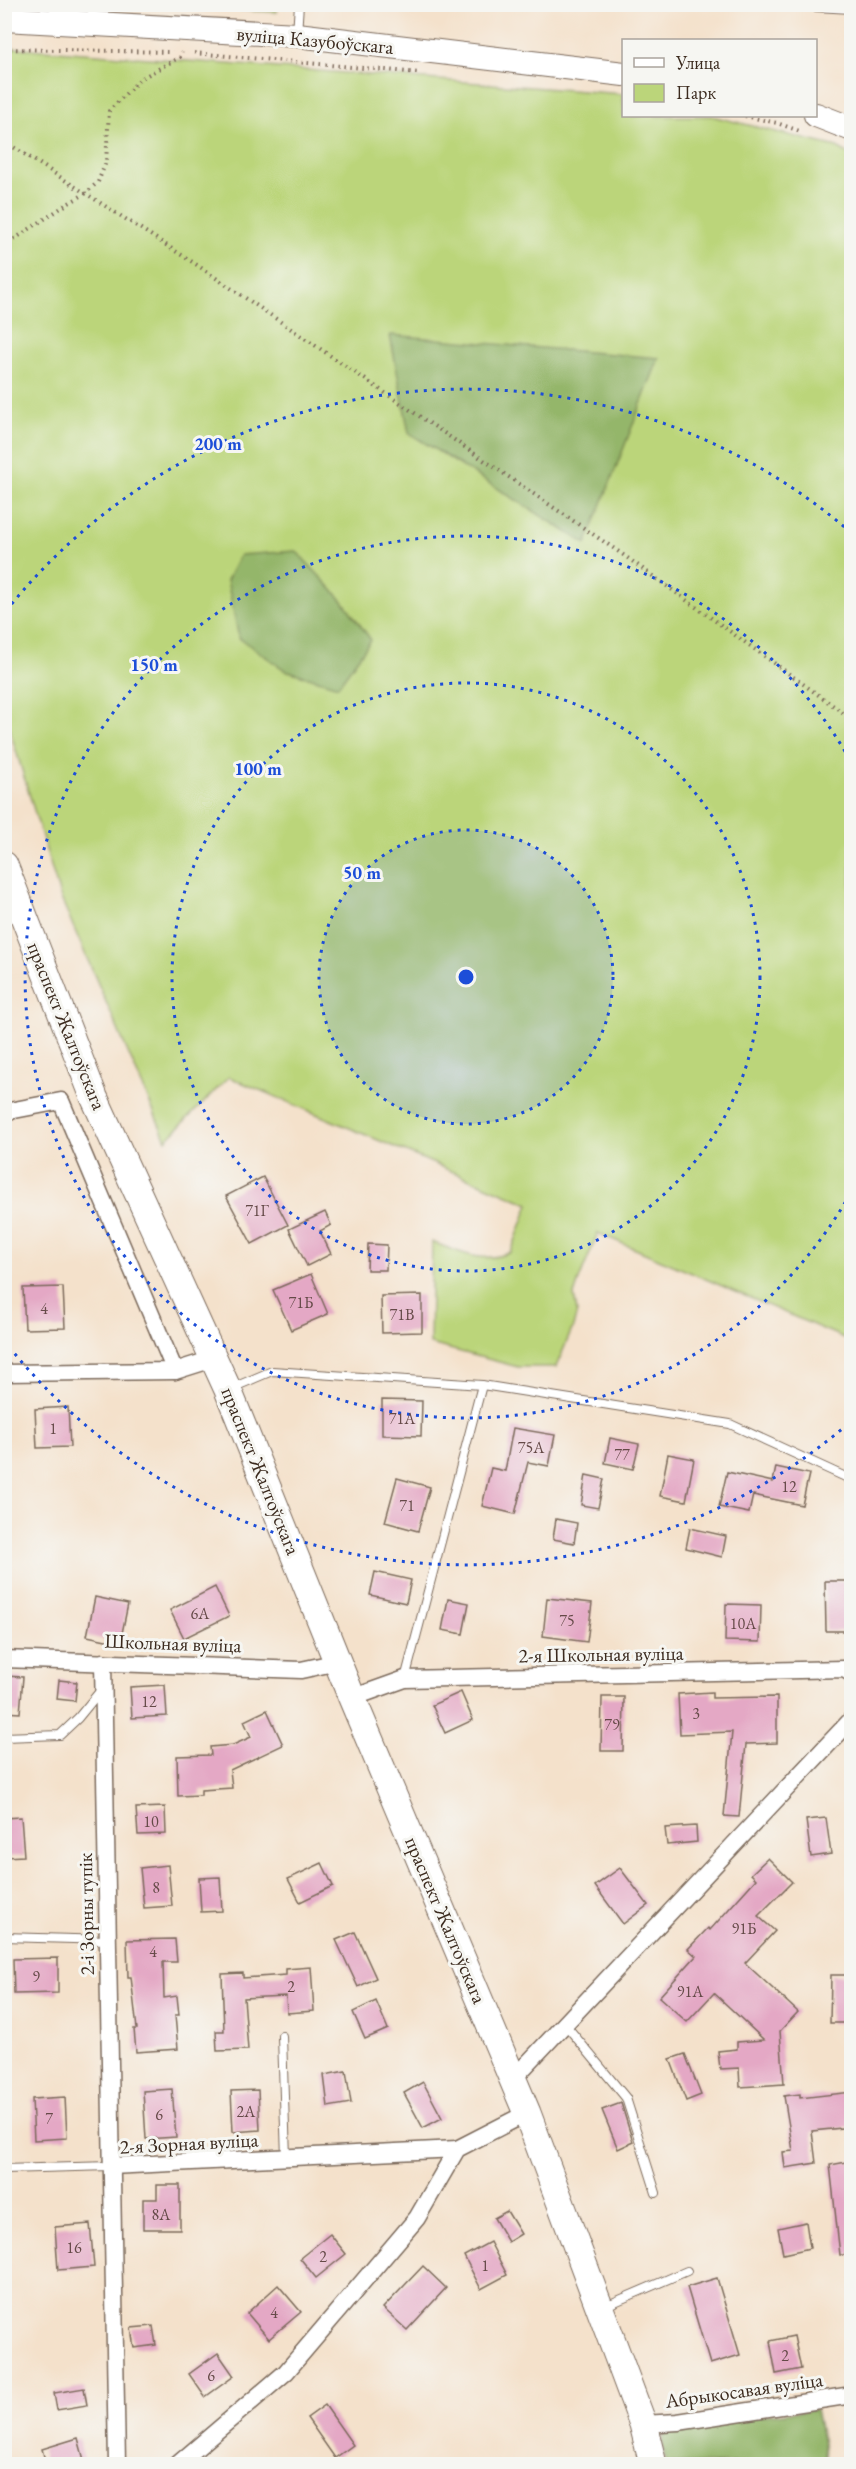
<svg xmlns="http://www.w3.org/2000/svg" width="856" height="2469" font-family="'EB Garamond',serif">
<style>
.green{fill:#bbd57a;stroke:#7b804c;stroke-width:1.5}
.forest{fill:#94b66a;stroke:#687044;stroke-width:1.5}
.building{fill:#e4a8c5}
.lines{fill:none;stroke-linecap:round;stroke-linejoin:round}
.lane-casing{stroke:#7c6a5b;stroke-width:10}
.street-casing{stroke:#7c6a5b;stroke-width:19}
.secondary-casing{stroke:#7c6a5b;stroke-width:26}
.primary-casing{stroke:#7c6a5b;stroke-width:29}
.path{stroke:#7c6a5b;stroke-width:4;stroke-dasharray:1.5 4.5;stroke-linecap:butt}
.lane{stroke:#fff;stroke-width:8}
.street{stroke:#fff;stroke-width:16}
.secondary{stroke:#fff;stroke-width:24}
.primary{stroke:#fff;stroke-width:27}
.ring{fill:none;stroke:#1d4ed8;stroke-width:3;stroke-dasharray:3 6}
.labels{text-anchor:middle;dominant-baseline:central;stroke-width:6;stroke-linejoin:round;paint-order:stroke}
.number-label{font-size:16px;fill:#654a48}
.street-label{font-size:20px;fill:#3b2a1e;stroke:#f6f6f2}
.centre{fill:#1d4ed8;stroke:#f6f6f2;stroke-width:3}
.ring-label{font-size:18px;text-anchor:middle;font-weight:bold;fill:#1d4ed8;stroke:#f6f6f2;stroke-width:6;stroke-linejoin:round;paint-order:stroke}
</style>
<rect width="100%" height="100%" fill="#f6f6f2"/>
<filter id="ink" filterUnits="userSpaceOnUse"><feTurbulence type="fractalNoise" baseFrequency=".0167" numOctaves="2"/><feDisplacementMap in="SourceGraphic" scale="12" xChannelSelector="R" yChannelSelector="G"/><feConvolveMatrix kernelMatrix="1 2 1 2 8 2 1 2 1" color-interpolation-filters="sRGB"/></filter>
<filter id="wash" filterUnits="userSpaceOnUse"><feTurbulence type="fractalNoise" baseFrequency=".008" numOctaves="4" result="noise"/><feDisplacementMap in="SourceGraphic" scale="24" xChannelSelector="R" yChannelSelector="G"/><feGaussianBlur stdDeviation="1.35" result="paint"/><feColorMatrix in="noise" values="0 0 0 0 0 0 0 0 0 0 0 0 0 0 0 0 0 1.4 0 .05"/><feComposite in="paint" operator="in"/></filter>
<g filter="url(#wash)">
<rect width="100%" height="100%" fill="#f4e1cb"/>
<g class="green">
<path d="M277 4V12L142 5V4Z"/>
<path d="M4 47 623 94 624 116H712L837 147 851 155V1341L598 1233 579 1280 574 1295 577 1312 573 1327 556 1367H518L430 1344 432 1242C460 1252 482 1265 511 1252L529 1204 229 1077 166 1140 60 896 5 714Z"/>
</g>
<g class="forest">
<path d="M390 335 659 358 586 544 409 433Z"/>
<path d="M296 551 343 601 371 640 338 686 285 670 239 638 227 580 240 555Z"/>
<path d="M816 2409 827 2464H665L662 2439 667 2430 699 2423Z"/>
</g>
<g id="blocks">
<g class="building">
<path d="M263 1177 288 1225 252 1244 226 1196Z"/>
<path d="M325 1212 331 1225 320 1231 331 1254 307 1266 289 1229Z"/>
<path d="M368 1244 387 1245 386 1270H367Z"/>
<path d="M311 1274 328 1314 291 1330 273 1290Z"/>
<path d="M63 1287 65 1328 25 1329 23 1288Z"/>
<path d="M422 1295V1332L382 1333 381 1296Z"/>
<path d="M382 1400 422 1401 421 1436 382 1435Z"/>
<path d="M68 1407 70 1447 37 1448 35 1409Z"/>
<path d="M513 1428 555 1435 549 1466 528 1462 515 1514 482 1506 491 1468 505 1471Z"/>
<path d="M610 1438 639 1444 633 1469 605 1463Z"/>
<path d="M668 1454 694 1459 686 1501 660 1496Z"/>
<path d="M776 1467 809 1474 802 1505 753 1495 749 1513 719 1507 727 1472 773 1482Z"/>
<path d="M586 1475 604 1479 598 1508 581 1505Z"/>
<path d="M397 1478 430 1487 418 1531 385 1522Z"/>
<path d="M556 1519 577 1523 574 1543 553 1539Z"/>
<path d="M690 1528 726 1536 722 1557 686 1548Z"/>
<path d="M375 1572 411 1580 406 1603 370 1595Z"/>
<path d="M825 1581H852V1631H826Z"/>
<path d="M215 1587 229 1616 184 1638 170 1610Z"/>
<path d="M95 1597 128 1604 120 1643 87 1636Z"/>
<path d="M547 1598 592 1603 587 1642 543 1636Z"/>
<path d="M448 1599 469 1603 463 1634 442 1630Z"/>
<path d="M726 1604 761 1605 760 1642 725 1641Z"/>
<path d="M4 1676 23 1677 20 1713 4 1712Z"/>
<path d="M59 1680 77 1682 75 1701 57 1699Z"/>
<path d="M165 1685 167 1716 132 1718 130 1687Z"/>
<path d="M461 1692 473 1720 445 1733 432 1705Z"/>
<path d="M712 1692V1698L777 1697V1743L746 1744 739 1817 724 1816 732 1732 680 1734 678 1694Z"/>
<path d="M602 1697H624L623 1751H601Z"/>
<path d="M267 1710 283 1745 230 1770 232 1788 201 1790V1795L178 1796 177 1756 211 1755 210 1747 233 1745 251 1737 244 1721Z"/>
<path d="M165 1807 166 1834 138 1835 136 1808Z"/>
<path d="M21 1817 24 1856 4 1857V1818Z"/>
<path d="M826 1818 831 1854 811 1857 806 1820Z"/>
<path d="M696 1826 697 1842 667 1845 665 1828Z"/>
<path d="M768 1858 792 1882 758 1916 775 1931 745 1963 798 2012 780 2031 784 2084 740 2087 739 2068 720 2069 718 2051 737 2049V2042L764 2040 714 1993 687 2022 659 1997 696 1956 688 1949 708 1928 710 1930 756 1879 751 1874Z"/>
<path d="M322 1863 333 1886 300 1902 288 1879Z"/>
<path d="M168 1865 172 1906 144 1908 140 1868Z"/>
<path d="M620 1868 648 1905 623 1924 595 1886Z"/>
<path d="M220 1877 222 1911 201 1912 199 1878Z"/>
<path d="M355 1932 376 1978 358 1987 336 1940Z"/>
<path d="M175 1939 177 1962H163L164 1998 177 1996 179 2015H175L178 2049 136 2052 134 2029H137L131 1977H128L127 1940Z"/>
<path d="M58 1958V1993L14 1994 13 1959Z"/>
<path d="M311 1967 314 2011 287 2013 286 1996 244 1998 248 2050 217 2051 216 2031H224L222 1974 243 1973V1978L286 1975V1969Z"/>
<path d="M831 1975H852V2023H830Z"/>
<path d="M376 2001 388 2029 365 2039 353 2012Z"/>
<path d="M685 2054 701 2095 686 2101 670 2059Z"/>
<path d="M346 2071 351 2103 328 2107 324 2075Z"/>
<path d="M423 2082 442 2118 423 2128 404 2093Z"/>
<path d="M172 2089 176 2137 146 2139 143 2091Z"/>
<path d="M258 2090 260 2130 233 2132 231 2091Z"/>
<path d="M852 2092V2127L812 2131 816 2163 785 2168 783 2152 793 2151 784 2096 800 2094V2098Z"/>
<path d="M65 2097 67 2138 34 2140 32 2099Z"/>
<path d="M621 2103 633 2142 618 2149 602 2110Z"/>
<path d="M852 2161V2255H840L830 2165Z"/>
<path d="M157 2185H180V2229H143V2199H157Z"/>
<path d="M507 2211 521 2234 508 2242 494 2218Z"/>
<path d="M806 2222 810 2248 783 2254 778 2228Z"/>
<path d="M90 2224 94 2267 58 2270 55 2227Z"/>
<path d="M330 2234 346 2254 316 2278 300 2258Z"/>
<path d="M490 2242 507 2275 481 2289 464 2256Z"/>
<path d="M423 2266 446 2288 407 2330 383 2308Z"/>
<path d="M717 2278 740 2355 710 2364 687 2287Z"/>
<path d="M278 2285 301 2312 269 2339 247 2313Z"/>
<path d="M153 2326 156 2345 134 2348 131 2328Z"/>
<path d="M794 2336 801 2369 776 2374 770 2341Z"/>
<path d="M218 2353 234 2376 205 2397 189 2374Z"/>
<path d="M84 2388 87 2405 57 2410 54 2393Z"/>
<path d="M325 2405 353 2445 335 2458 307 2418Z"/>
<path d="M78 2438 84 2460 68 2464H46L42 2449Z"/>
</g>
</g>
</g>
<g filter="url(#ink)">
<use href="#blocks" fill-opacity="0" stroke="#7c6a5b" stroke-width="1.5"/>
<g class="lines">
<g class="lane-casing">
<g id="lane">
<path d="M759 4 852 9"/>
<path d="M297 34 299 4"/>
<path d="M232 1388 272 1371 482 1385 730 1424 852 1480"/>
<path d="M405 1679 482 1385"/>
<path d="M4 1737 60 1735 78 1718 101 1690"/>
<path d="M4 1937 108 1940"/>
<path d="M565 2024 626 2098 656 2193"/>
<path d="M282 2036 286 2158"/>
<path d="M4 2169 111 2166"/>
<path d="M603 2307 687 2271"/>
</g>
</g>
<g class="street-casing">
<g id="street">
<path d="M4 1112 61 1101 175 1371"/>
<path d="M4 1373 175 1371 213 1359"/>
<path d="M4 1659 301 1670 338 1662"/>
<path d="M103 1662 117 2464"/>
<path d="M352 1698 405 1679 844 1669 852 1674"/>
<path d="M513 2079 852 1719"/>
<path d="M111 2166 457 2149"/>
<path d="M643 2424 678 2422 852 2395"/>
<path d="M178 2464 286 2372 417 2218 457 2149 527 2113"/>
</g>
</g>
<g class="secondary-casing">
<g id="secondary">
<path d="M4 19 297 35 624 74"/>
<path d="M816 115 852 129"/>
</g>
</g>
<g class="primary-casing">
<path id="primary" d="M4 865 94 1097 228 1390 352 1698 527 2113 643 2424 653 2464"/>
</g>
<g class="path">
<path d="M4 49 172 52"/>
<path d="M194 53 420 73"/>
<path d="M745 116 777 123 802 132"/>
<path d="M4 141 194 263 622 554 852 719"/>
<path d="M4 246 67 204 85 194 98 182 106 162 109 111 140 79 180 57 182 52"/>
</g>
<use href="#lane" class="lane"/>
<use href="#street" class="street"/>
<use href="#secondary" class="secondary"/>
<use href="#primary" class="primary"/>
</g>
</g>
<circle cx="466" cy="977" r="147" fill="#1d4ed8" fill-opacity=".12"/>
<g class="ring">
<circle cx="466" cy="977" r="147"/>
<circle cx="466" cy="977" r="294"/>
<path d="M850 1194A441 441 0 1 1 850 760"/>
<path d="M848 1424A588 588 0 0 1 6 1343M6 611A588 588 0 0 1 848 530"/>
</g>
<g class="labels">
<g class="number-label">
<text x="257" y="1210">71Г</text>
<text x="301" y="1302">71Б</text>
<text x="44" y="1308">4</text>
<text x="402" y="1314">71В</text>
<text x="402" y="1418">71А</text>
<text x="53" y="1428">1</text>
<text x="531" y="1447">75А</text>
<text x="622" y="1454">77</text>
<text x="789" y="1486">12</text>
<text x="407" y="1505">71</text>
<text x="200" y="1613">6А</text>
<text x="567" y="1620">75</text>
<text x="743" y="1623">10А</text>
<text x="149" y="1701">12</text>
<text x="696" y="1713">3</text>
<text x="612" y="1724">79</text>
<text x="151" y="1821">10</text>
<text x="156" y="1887">8</text>
<text x="744" y="1928">91Б</text>
<text x="153" y="1951">4</text>
<text x="36" y="1976">9</text>
<text x="291" y="1986">2</text>
<text x="690" y="1991">91А</text>
<text x="246" y="2111">2А</text>
<text x="159" y="2114">6</text>
<text x="49" y="2118">7</text>
<text x="161" y="2214">8А</text>
<text x="74" y="2247">16</text>
<text x="323" y="2256">2</text>
<text x="485" y="2265">1</text>
<text x="274" y="2312">4</text>
<text x="785" y="2355">2</text>
<text x="211" y="2375">6</text>
</g>
<g class="street-label">
<text transform="translate(315 40) rotate(5)">вуліца Казубоўскага</text>
<text transform="translate(67 1026) rotate(68)">праспект Жалтоўскага</text>
<text transform="translate(261 1471) rotate(68)">праспект Жалтоўскага</text>
<text transform="translate(173 1643) rotate(2)">Школьная вуліца</text>
<text transform="translate(601 1654) rotate(-1)">2-я Школьная вуліца</text>
<text transform="translate(86 1914) rotate(-91)">2-і Зорны тупік</text>
<text transform="translate(446 1920) rotate(67)">праспект Жалтоўскага</text>
<text transform="translate(189 2143) rotate(-3)">2-я Зорная вуліца</text>
<text transform="translate(744 2390) rotate(-8)">Абрыкосавая вуліца</text>
</g>
</g>
<circle cx="466" cy="977" r="9" class="centre"/>
<g class="ring-label">
<text x="218" y="450">200 m</text>
<text x="154" y="671">150 m</text>
<text x="258" y="775">100 m</text>
<text x="362" y="879">50 m</text>
</g>
<rect width="856" height="2469" fill="none" stroke="#f6f6f2" stroke-width="24"/>
<rect x="622" y="39" width="195" height="78" fill="#f6f6f2" stroke="#aba49d" stroke-width="1.5"/>
<rect x="634" y="58" width="30" height="9" fill="#ffffff" stroke="#aba49d" stroke-width="1.5"/>
<text x="676" y="69" font-size="18" fill="#3b2a1e">Улица</text>
<rect x="634" y="84" width="30" height="18" fill="#bbd57a" stroke="#aba49d" stroke-width="1.5"/>
<text x="676" y="99" font-size="18" fill="#3b2a1e">Парк</text>
</svg>
